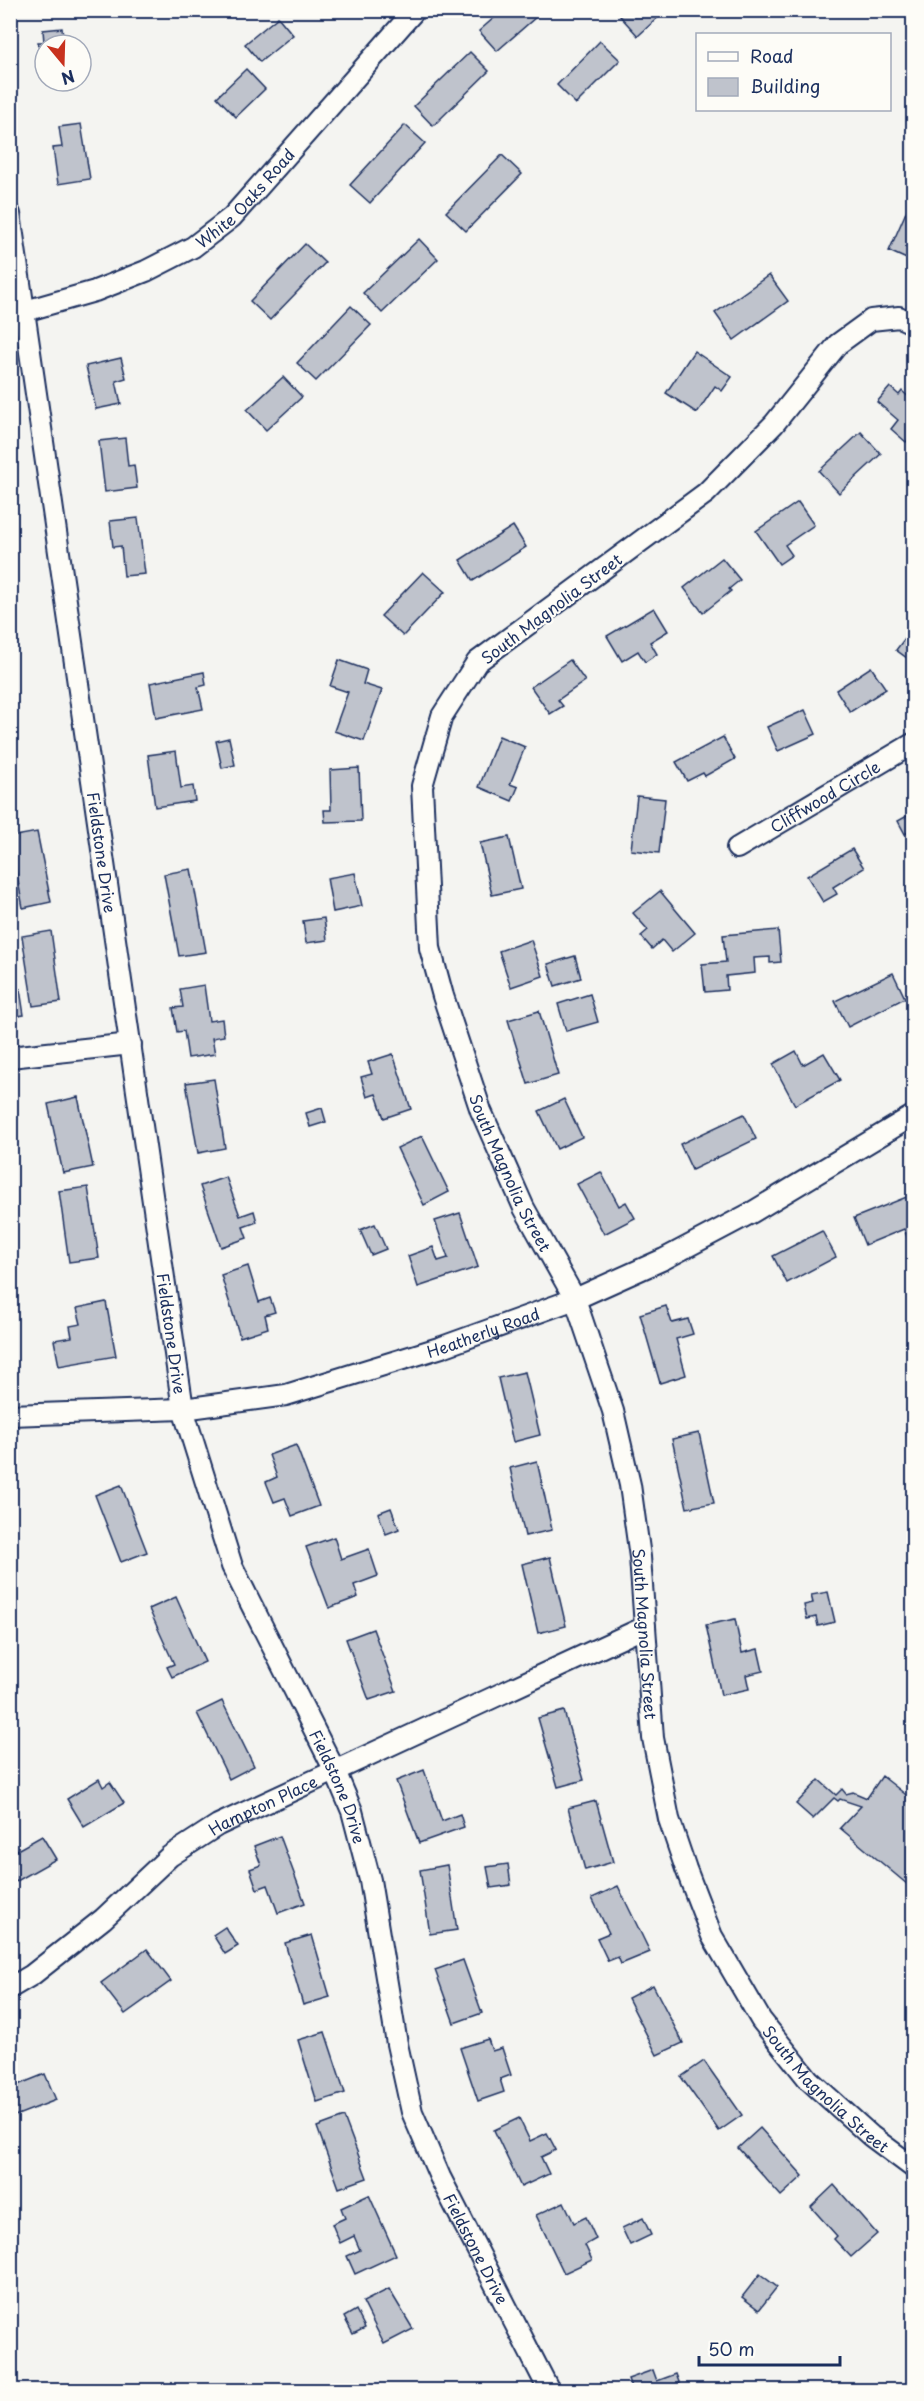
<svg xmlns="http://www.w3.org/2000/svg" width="924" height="2401" font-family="'Playpen Sans',sans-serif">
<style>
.building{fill:#bfc3cc;stroke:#1b2f5e;stroke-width:1.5}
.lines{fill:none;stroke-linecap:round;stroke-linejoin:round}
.minor-casing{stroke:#1b2f5e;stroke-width:24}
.minor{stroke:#fdfcf7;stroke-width:20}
.labels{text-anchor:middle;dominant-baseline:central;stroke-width:4.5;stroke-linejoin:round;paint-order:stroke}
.street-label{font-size:16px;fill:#1b2f5e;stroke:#fdfcf7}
</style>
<rect width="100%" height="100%" fill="#f4f4f1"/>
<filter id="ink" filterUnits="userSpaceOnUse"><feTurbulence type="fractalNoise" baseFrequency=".0167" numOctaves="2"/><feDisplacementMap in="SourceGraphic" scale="12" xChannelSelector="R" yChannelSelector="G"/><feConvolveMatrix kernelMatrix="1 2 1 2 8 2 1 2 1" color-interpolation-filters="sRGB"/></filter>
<g filter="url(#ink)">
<g class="building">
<path d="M503 10H544L497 51 479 31Z"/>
<path d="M626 10H666L638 36 620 16Z"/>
<path d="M278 17 293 35 260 62 245 44Z"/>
<path d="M62 28 64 45H45V71H42L38 42H44L43 30Z"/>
<path d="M600 41 620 60 576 104 557 85Z"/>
<path d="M470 52 489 71 433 126 414 106Z"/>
<path d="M246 69 265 89 236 117 217 97Z"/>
<path d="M81 124 90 179 58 184 53 148 62 147 59 127Z"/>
<path d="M405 125 425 143 370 203 350 185Z"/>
<path d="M502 155 522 174 466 231 446 212Z"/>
<path d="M910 203 914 205V255L911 261 889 251Z"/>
<path d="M419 239 438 259 382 313 363 293Z"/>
<path d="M305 244 325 263 270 320 250 301Z"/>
<path d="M769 275 788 301 734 340 715 313Z"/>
<path d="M351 306 371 325 316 381 297 363Z"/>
<path d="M694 351 732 377 722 391 715 386 697 413 666 393Z"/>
<path d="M121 358 126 378 116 381 121 404 96 409 86 366Z"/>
<path d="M283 377 302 397 266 430 247 410Z"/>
<path d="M890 387 899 395 902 391 910 398 914 394V434L906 442 891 429 898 420 877 402Z"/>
<path d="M861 432 881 454 839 493 819 471Z"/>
<path d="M125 438 128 466 134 465 137 488 105 492 99 441Z"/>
<path d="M798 502 814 525 785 545 792 555 779 564 756 531Z"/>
<path d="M138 518 145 574 124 576 121 546 113 547 110 521Z"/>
<path d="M513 526 526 547 473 581 460 560Z"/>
<path d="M722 558 740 580 729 589 731 591 703 613 684 588Z"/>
<path d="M423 572 445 592 403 636 381 616Z"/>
<path d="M654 608 668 631 650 642 657 654 645 662 638 651 622 661 607 636Z"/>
<path d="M914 626V663L896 650Z"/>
<path d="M339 660 367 670 363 684 382 690 364 741 334 731 348 692 330 686Z"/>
<path d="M570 660 585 681 558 700 563 706 550 714 531 687Z"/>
<path d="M871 667 886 689 850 712 836 690Z"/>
<path d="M204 672 206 685 198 687 203 709 156 718 150 683Z"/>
<path d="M805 710 816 734 778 751 767 727Z"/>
<path d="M499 736 525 747 510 784 518 787 512 801 479 787Z"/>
<path d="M723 737 735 759 705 776 703 773 687 781 676 762Z"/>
<path d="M229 738 235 765 222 768 216 741Z"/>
<path d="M176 751 181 788 193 786 195 801 155 807 148 755Z"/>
<path d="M359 768 361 821 325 822 324 810H331L330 770Z"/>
<path d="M637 796 665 799 659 853 631 850Z"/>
<path d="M914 812V833L912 830 905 834 898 821Z"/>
<path d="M37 832 51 902 23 908 10 837Z"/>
<path d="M509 837 521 889 492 895 480 843Z"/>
<path d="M852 849 864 868 833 887 837 894 823 902 807 876Z"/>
<path d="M191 869 206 952 179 956 164 874Z"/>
<path d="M355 873 362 906 333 912 327 878Z"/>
<path d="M660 891 695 933 672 952 662 940 652 949 641 936 648 930 633 913Z"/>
<path d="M324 918 327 940 306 943 303 921Z"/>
<path d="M778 930 781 962 770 963V957L754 958 755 973 726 976 727 990 705 992 702 964 726 962 723 935Z"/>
<path d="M51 931 61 1002 33 1006 22 936Z"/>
<path d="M531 940 543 976 511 987 499 951Z"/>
<path d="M575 956 581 978 555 986 548 964Z"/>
<path d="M893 973 905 998 848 1027 835 1001Z"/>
<path d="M204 985 209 1021 222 1019 224 1036 212 1038 215 1054 188 1058 184 1031 177 1032 173 1008 183 1007 180 989Z"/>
<path d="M20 989 24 1015 10 1017V991Z"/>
<path d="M590 994 598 1022 566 1031 558 1004Z"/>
<path d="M539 1011 558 1075 528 1084 508 1020Z"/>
<path d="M796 1051 803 1065 824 1053 840 1080 795 1105 773 1064Z"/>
<path d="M393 1054 411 1109 384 1118 376 1094 367 1097 361 1077 372 1074 368 1062Z"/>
<path d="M214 1079 225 1148 198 1153 186 1083Z"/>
<path d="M78 1097 93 1167 63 1173 48 1104Z"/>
<path d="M564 1099 582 1137 557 1149 539 1111Z"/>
<path d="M322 1108 326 1122 310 1127 306 1113Z"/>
<path d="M744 1114 756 1139 692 1170 680 1144Z"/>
<path d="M422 1136 449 1192 424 1205 397 1148Z"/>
<path d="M601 1172 619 1206 626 1202 635 1218 604 1234 577 1184Z"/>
<path d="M226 1177 240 1216 254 1211 257 1222 243 1227 247 1238 221 1247 200 1186Z"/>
<path d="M88 1187 99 1258 69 1262 59 1191Z"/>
<path d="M914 1194V1237L908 1239 904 1229 865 1245 854 1218Z"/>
<path d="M460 1213 478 1267 418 1287 408 1256 433 1247 438 1261 448 1258 435 1221Z"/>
<path d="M375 1224 386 1249 371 1255 360 1230Z"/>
<path d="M822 1231 836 1257 787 1283 773 1256Z"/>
<path d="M248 1266 259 1302 270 1298 275 1312 265 1315 268 1328 240 1337 221 1275Z"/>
<path d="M106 1302 116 1356 59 1366 54 1340 72 1337 70 1326 81 1324 77 1308Z"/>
<path d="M666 1306 672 1323 688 1319 693 1334 676 1339 686 1375 660 1383 640 1314Z"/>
<path d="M525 1372 540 1435 513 1442 498 1378Z"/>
<path d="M699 1433 714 1503 687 1508 672 1439Z"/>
<path d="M296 1445 319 1506 292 1516 285 1498 274 1502 266 1482 277 1477 269 1455Z"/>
<path d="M537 1461 552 1530 525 1536 510 1468Z"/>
<path d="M121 1485 147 1552 121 1562 95 1495Z"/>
<path d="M391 1508 399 1529 386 1534 378 1513Z"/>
<path d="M334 1537 341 1559 369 1549 378 1576 354 1585 358 1597 329 1608 306 1547Z"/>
<path d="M550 1557 566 1626 538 1633 522 1564Z"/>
<path d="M828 1592 835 1622 818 1626 816 1617 807 1619 804 1605 813 1603 811 1595Z"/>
<path d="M176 1597 205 1662 172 1677 167 1667 174 1664 149 1609Z"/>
<path d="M735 1619 742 1653 758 1649 763 1671 746 1675 749 1689 721 1695 706 1625Z"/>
<path d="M373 1629 396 1691 369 1700 346 1639Z"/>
<path d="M222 1701 254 1766 229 1779 197 1713Z"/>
<path d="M564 1711 584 1780 558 1787 538 1718Z"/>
<path d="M424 1770 442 1821 460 1814 464 1827 419 1843 396 1781Z"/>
<path d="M882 1776 914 1801V1890L840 1828 861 1806 840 1799 838 1801 834 1798 813 1819 796 1804 819 1780 836 1795 842 1789 846 1794 853 1792 867 1798Z"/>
<path d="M99 1779 103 1787 110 1782 124 1803 84 1827 67 1799Z"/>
<path d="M596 1801 613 1862 585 1870 568 1808Z"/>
<path d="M42 1836 56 1859 10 1885V1854Z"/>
<path d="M280 1836 305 1903 278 1913 268 1885 257 1889 250 1869 261 1865 254 1846Z"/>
<path d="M508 1864 511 1885 491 1888 487 1867Z"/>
<path d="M447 1865 457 1930 430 1934 420 1870Z"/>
<path d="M618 1886 650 1952 621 1964 618 1957 608 1961 597 1938 609 1933 592 1898Z"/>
<path d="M225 1927 238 1946 225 1954 213 1935Z"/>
<path d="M312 1935 330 1997 303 2005 285 1943Z"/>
<path d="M147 1949 171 1981 125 2014 101 1983Z"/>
<path d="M463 1960 482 2013 454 2023 435 1970Z"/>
<path d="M653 1985 683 2043 657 2055 628 1998Z"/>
<path d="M325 2032 345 2093 317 2102 298 2040Z"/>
<path d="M488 2039 492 2051 502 2048 511 2075 500 2079 504 2092 478 2101 460 2048Z"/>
<path d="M704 2061 742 2115 719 2131 681 2077Z"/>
<path d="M45 2074 56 2100 10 2118V2088Z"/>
<path d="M344 2117 367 2178 339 2188 317 2127Z"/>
<path d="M519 2118 530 2141 547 2133 556 2150 541 2157 549 2174 521 2187 494 2130Z"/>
<path d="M760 2128 803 2176 781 2196 738 2148Z"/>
<path d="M834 2185 877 2234 851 2257 834 2239 837 2236 811 2207Z"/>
<path d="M369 2195 396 2255 355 2274 347 2256 360 2250 354 2236 340 2243 332 2224 345 2218 341 2208Z"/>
<path d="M564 2202 574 2223 586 2217 596 2239 585 2245 592 2260 564 2273 536 2215Z"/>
<path d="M643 2218 651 2235 630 2245 622 2228Z"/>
<path d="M760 2274 777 2287 759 2310 742 2297Z"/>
<path d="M389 2289 413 2329 384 2344 363 2302Z"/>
<path d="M356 2310 365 2328 353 2334 344 2317Z"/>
<path d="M653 2370 657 2381 676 2374 682 2390H632L628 2379Z"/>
</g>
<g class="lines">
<g class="minor-casing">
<g id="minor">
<path id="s1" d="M10 214 183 1409 232 1566 335 1771 352 1811 370 1880 397 2044 412 2112 440 2177 549 2390"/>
<path id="s2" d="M25 311 95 291 146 271 193 247 232 217 415 10"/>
<path id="s3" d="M914 324 899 317 871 320 838 344 774 424 706 493 477 662 442 716 422 786 430 948 443 996 481 1111 524 1208 575 1299 613 1411 630 1485 640 1557 653 1738 669 1819 686 1869 712 1936 761 2020 809 2080 871 2136 914 2168"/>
<path id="s4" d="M737 848 914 743"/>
<path d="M10 1057 131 1044"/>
<path id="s5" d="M10 1415 183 1409 286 1395 442 1347 575 1299 664 1259 751 1213 914 1115"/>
<path id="s6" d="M10 1988 32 1975 103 1919 170 1856 218 1825 645 1627"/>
</g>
</g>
<use href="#minor" class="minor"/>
</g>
</g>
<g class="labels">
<g class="street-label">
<text stroke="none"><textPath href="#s2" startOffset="252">White Oaks Road</textPath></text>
<text transform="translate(551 608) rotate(-37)">South Magnolia Street</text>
<text stroke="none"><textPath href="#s4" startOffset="102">Cliffwood Circle</textPath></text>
<text stroke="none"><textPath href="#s1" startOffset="645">Fieldstone Drive</textPath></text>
<text stroke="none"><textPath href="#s3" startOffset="1108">South Magnolia Street</textPath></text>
<text stroke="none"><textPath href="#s5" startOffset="484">Heatherly Road</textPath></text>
<text stroke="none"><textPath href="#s1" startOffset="1131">Fieldstone Drive</textPath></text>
<text stroke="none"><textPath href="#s3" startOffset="1594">South Magnolia Street</textPath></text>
<text stroke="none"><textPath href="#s1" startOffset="1617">Fieldstone Drive</textPath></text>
<text stroke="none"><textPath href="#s6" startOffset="314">Hampton Place</textPath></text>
<text stroke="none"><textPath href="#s3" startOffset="2098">South Magnolia Street</textPath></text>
<text stroke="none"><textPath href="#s1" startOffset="2103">Fieldstone Drive</textPath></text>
</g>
</g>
<rect width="924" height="2401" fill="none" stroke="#fdfcf7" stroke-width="36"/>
<rect x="18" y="18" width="888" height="2365" fill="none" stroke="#1b2f5e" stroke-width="2" filter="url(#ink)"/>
<rect x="696" y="33" width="195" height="78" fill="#fdfcf7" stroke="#a3aaba" stroke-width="1.5"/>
<rect x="708" y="52" width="30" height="9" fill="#fdfcf7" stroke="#a3aaba" stroke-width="1.5"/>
<text x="750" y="63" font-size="18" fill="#1b2f5e">Road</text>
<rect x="708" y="78" width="30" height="18" fill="#bfc3cc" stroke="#a3aaba" stroke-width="1.5"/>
<text x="750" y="93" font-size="18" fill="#1b2f5e">Building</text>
<g transform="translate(63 63) rotate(161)"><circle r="28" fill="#fdfcf7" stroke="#a3aaba" stroke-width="1.5"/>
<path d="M0-4.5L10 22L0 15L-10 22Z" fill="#c8321e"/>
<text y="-9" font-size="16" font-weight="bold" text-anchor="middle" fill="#1b2f5e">N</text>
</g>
<path d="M699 2356v9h141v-9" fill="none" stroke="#1b2f5e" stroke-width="3"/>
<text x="708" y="2356" font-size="18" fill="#1b2f5e" stroke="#fdfcf7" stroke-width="4.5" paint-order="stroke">50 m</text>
</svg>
